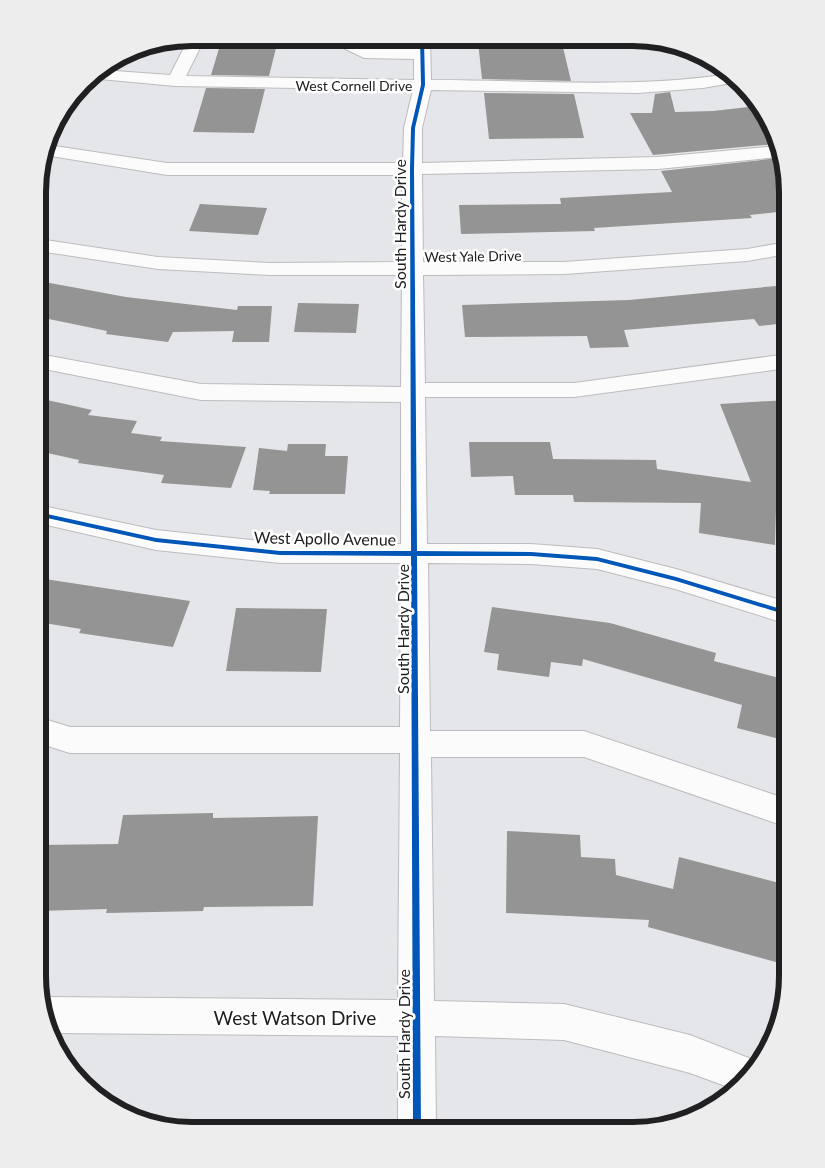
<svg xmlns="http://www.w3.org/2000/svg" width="825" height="1168" font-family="Lato,sans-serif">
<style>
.building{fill:#949495}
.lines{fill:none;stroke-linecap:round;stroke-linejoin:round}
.minor-casing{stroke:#bcbcbf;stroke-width:2}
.minor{fill:#fbfbfc;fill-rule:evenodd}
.cycleway-casing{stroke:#fff;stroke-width:3}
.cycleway{fill:#0057b8;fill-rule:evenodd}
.labels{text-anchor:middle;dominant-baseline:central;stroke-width:5;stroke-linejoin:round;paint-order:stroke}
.far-street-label{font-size:14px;fill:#202022;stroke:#fff}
.street-label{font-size:16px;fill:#202022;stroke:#fff}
.near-street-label{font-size:19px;fill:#202022;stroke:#fff}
.rim{fill:none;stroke:#202022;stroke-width:6}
</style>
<rect width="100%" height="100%" fill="#e5e6e9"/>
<g class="building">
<path d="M248 39 278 40 269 76 211 75 221 42H247Z"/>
<path d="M480 39H561L571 81 482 79 478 42H481Z"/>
<path d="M206 88 265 89 254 133 193 132Z"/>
<path d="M670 92 675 112 713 111 757 106 772 124 776 144 653 155 630 113H652L655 94Z"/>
<path d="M484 93 574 94 584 138 489 139Z"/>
<path d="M779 158 788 192 787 211 750 215 752 218 594 228 595 231 461 234 459 205 561 204 560 198 672 192 661 171Z"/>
<path d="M200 204 267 208 258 235 189 231Z"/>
<path d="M39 281 126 297 237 310 238 306H272L269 342H232L234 331 173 332 168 342 106 334 107 331 39 317Z"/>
<path d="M787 285V323L759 326 754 319 624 330 629 347 590 348 587 336 465 337 462 305 629 300Z"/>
<path d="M298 303 359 304 356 333 294 332Z"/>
<path d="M38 398 92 410 88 415 137 421 131 433 162 437 160 441 246 447 231 488 161 483 164 475 78 463 79 460 38 451Z"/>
<path d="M787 400V439H778L775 545 699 533 701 503 574 502 573 495H515L513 476 471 477 469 442H550L553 459 656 460 657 469 751 482 720 404Z"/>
<path d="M288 444H326L325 456H348L345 494H269L270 491 253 490 259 448 287 451Z"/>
<path d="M38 578 190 601 173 647 79 633 81 629 38 622Z"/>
<path d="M492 607 610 623 716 653 714 661 787 680V741L737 728 742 705 583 659 582 666 551 662 549 677 497 670 499 654 484 652Z"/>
<path d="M236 608 327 609 321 672 226 671Z"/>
<path d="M213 813V818L318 816 313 906 204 907 203 911 106 913 107 909 38 911V845L118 844 123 815Z"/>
<path d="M507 831 580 835 581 857 615 859 616 875 673 889 679 857 787 885V965L648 927 649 920 506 913Z"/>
</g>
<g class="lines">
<g class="minor-casing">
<path id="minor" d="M189 38H205L186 76 414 80V59L364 58 329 41 327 38H347L367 48 414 49V38H430L431 80C531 80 631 89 730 74L737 82 703 88 638 93 431 90 422 128V163L658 157 777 146 778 157 658 169 422 174 423 262H564L747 249 787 242V254L747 261 564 274 423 275 425 383H574L787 354V368L574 397H425L427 544H531L597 549 676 569 787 602V624L675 589 597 569 531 564 428 563 430 731H584L787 799V827L584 757H431L434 1001 564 1004 690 1035 759 1062 731 1088 690 1073 564 1040 435 1036 436 1130H398V1036L51 1033 43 999 47 997 398 1000 400 753H70L38 743V717L70 727H400L401 563H280L156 550 38 523V505L156 530 280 543 401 544V402L201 400 39 368V354L201 384 401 387 402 275H270L158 269 39 251V239L158 257 270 263 402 262V175H167L45 155 48 145 167 163H403L404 128 413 90 175 86 89 78 101 70 170 75Z"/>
</g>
<use href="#minor" class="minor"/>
<g class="cycleway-casing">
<path id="cycleway" d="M420 38H424L425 85 415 128 414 169 417 551 531 552 597 557 676 577 787 611V615L676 581 597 561 531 556H417L421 1130H413L411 556 280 555 156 542 38 516V512L156 538 280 551H411L410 169 411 128 421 85Z"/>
</g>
<use href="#cycleway" class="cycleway"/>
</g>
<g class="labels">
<g class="far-street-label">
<text x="354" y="85">West Cornell Drive</text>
<text transform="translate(473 256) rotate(-1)">West Yale Drive</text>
</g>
<g class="street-label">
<text transform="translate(399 224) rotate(-90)">South Hardy Drive</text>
<text transform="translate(325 538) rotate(1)">West Apollo Avenue</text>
<text transform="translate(402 629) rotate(-90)">South Hardy Drive</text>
<text transform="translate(403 1034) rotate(-90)">South Hardy Drive</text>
</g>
<g class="near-street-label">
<text x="295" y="1017">West Watson Drive</text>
</g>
</g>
<path d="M0 0H825V1168H0ZM192 46H633A146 146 0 0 1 779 192V976A146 146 0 0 1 633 1122H192A146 146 0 0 1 46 976V192A146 146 0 0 1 192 46Z" fill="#ededed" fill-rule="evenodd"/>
<path class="rim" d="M192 46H633A146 146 0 0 1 779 192V976A146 146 0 0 1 633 1122H192A146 146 0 0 1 46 976V192A146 146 0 0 1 192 46Z"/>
</svg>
